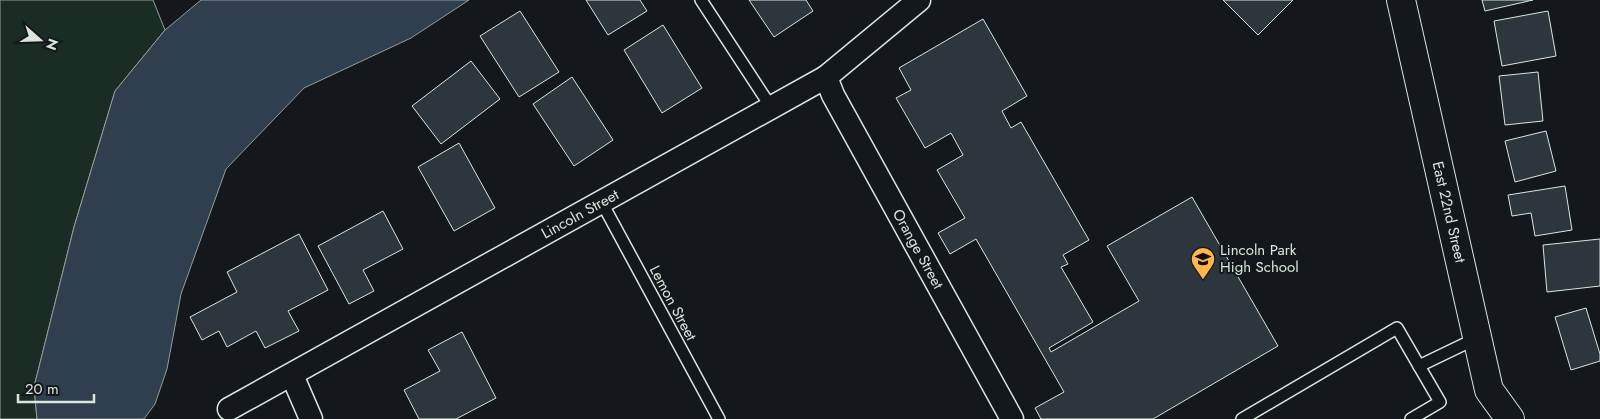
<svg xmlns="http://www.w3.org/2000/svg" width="1600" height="419" font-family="Jost,sans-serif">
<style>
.green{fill:#1a2d24;stroke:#939e99}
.water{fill:#2f3f4d;stroke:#939e99}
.building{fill:#2c363c;stroke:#d8e6dc}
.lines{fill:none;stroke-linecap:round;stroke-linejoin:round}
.lane-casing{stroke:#d8e6dc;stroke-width:14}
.street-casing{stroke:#d8e6dc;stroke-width:25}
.secondary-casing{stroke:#d8e6dc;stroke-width:30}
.lane{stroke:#14181c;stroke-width:11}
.street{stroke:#14181c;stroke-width:22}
.secondary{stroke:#14181c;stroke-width:28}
.labels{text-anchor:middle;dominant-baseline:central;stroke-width:4;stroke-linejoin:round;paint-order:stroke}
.street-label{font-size:15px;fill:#d8e6dc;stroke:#14181c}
.poi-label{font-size:15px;fill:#d8e6dc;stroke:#14181c;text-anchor:start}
</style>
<rect width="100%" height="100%" fill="#14181c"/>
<path class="green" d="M0 0H153L165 30 115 91 74 227 34 387 37 419H0Z"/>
<path class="water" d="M201 0H469L411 38 304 88 226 169 181 294 167 369 155 404 144 419H37L34 387 74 227 115 91 165 30Z"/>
<g class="building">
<path d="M586 0H640L647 11 608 35Z"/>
<path d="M749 0H806L813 11 774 37Z"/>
<path d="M1223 0H1293L1258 35Z"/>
<path d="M1482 0H1533L1485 11Z"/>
<path d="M520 11 559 72 519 97 480 36Z"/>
<path d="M1548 11 1556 56 1502 66 1494 21Z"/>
<path d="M983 19 1027 96 1002 111 1011 128 1021 122 1089 240 1063 255 1068 264 1061 267 1093 322 1049 348 1051 352 1139 301 1107 246 1192 197 1278 346 1153 419H1041L1035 408 1064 392 976 239 950 254 938 233 965 218 937 170 963 155 951 133 925 148 896 98 911 90 899 68Z"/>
<path d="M663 25 702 88 662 113 624 50Z"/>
<path d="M471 61 500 99 441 144 412 106Z"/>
<path d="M1538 72 1543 121 1505 125 1499 76Z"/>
<path d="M572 77 613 140 574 166 533 104Z"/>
<path d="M1546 131 1556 171 1515 182 1505 141Z"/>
<path d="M459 143 495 208 454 231 418 167Z"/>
<path d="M1565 186 1572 230 1535 236 1531 213 1512 216 1508 195Z"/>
<path d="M383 211 403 249 363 270 374 291 349 304 318 246Z"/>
<path d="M299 234 328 290 288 311 299 331 265 348 256 331 227 347 219 331 202 340 190 317 237 292 227 272Z"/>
<path d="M1600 239V286L1547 292 1543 245Z"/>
<path d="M1586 308 1600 354V361L1571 370 1555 317Z"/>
<path d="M462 332 496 398 456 419H419L404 390 440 371 428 350Z"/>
</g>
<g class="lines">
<g class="lane-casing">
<g id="lane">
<path d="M701 0 771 107"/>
<path d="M601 201 719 419"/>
<path d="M1419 366 1477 338"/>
<path d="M1242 419 1397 328 1440 402 1411 419"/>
</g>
</g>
<g class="street-casing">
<g id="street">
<path d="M826 77 833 95 1012 419"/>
<path d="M292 375 311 419"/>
<path d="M229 409 826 77 919 0"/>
</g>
</g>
<g class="secondary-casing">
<path id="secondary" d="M1401 0 1489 390 1510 419"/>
</g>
<use href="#lane" class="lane"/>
<use href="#street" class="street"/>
<use href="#secondary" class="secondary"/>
</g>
<defs>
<g id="school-pin" transform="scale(1.25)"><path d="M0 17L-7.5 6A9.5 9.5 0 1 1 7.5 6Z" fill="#ffb74d" stroke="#14181c"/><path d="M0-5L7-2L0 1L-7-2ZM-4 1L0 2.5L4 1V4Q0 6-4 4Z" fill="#111"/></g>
</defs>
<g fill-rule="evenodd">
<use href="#school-pin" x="1203" y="259"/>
</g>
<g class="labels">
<g class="street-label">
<text transform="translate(1449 212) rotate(77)">East 22nd Street</text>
<text transform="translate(580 214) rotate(-29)">Lincoln Street</text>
<text transform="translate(918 249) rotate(61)">Orange Street</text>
<text transform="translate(673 303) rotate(62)">Lemon Street</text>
</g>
<g class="poi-label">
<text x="1220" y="250">Lincoln Park<tspan x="1220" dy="17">High School</tspan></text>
</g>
</g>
<g transform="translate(40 40) rotate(110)" stroke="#14181c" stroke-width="4" paint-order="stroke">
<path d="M0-4L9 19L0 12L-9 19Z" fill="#d8e6dc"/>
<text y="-8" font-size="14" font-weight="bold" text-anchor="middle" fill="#d8e6dc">N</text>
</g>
<path d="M18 394v8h76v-8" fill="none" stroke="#d8e6dc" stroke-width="2.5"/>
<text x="25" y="394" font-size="15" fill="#d8e6dc" stroke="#14181c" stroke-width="4" paint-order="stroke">20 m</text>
</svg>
